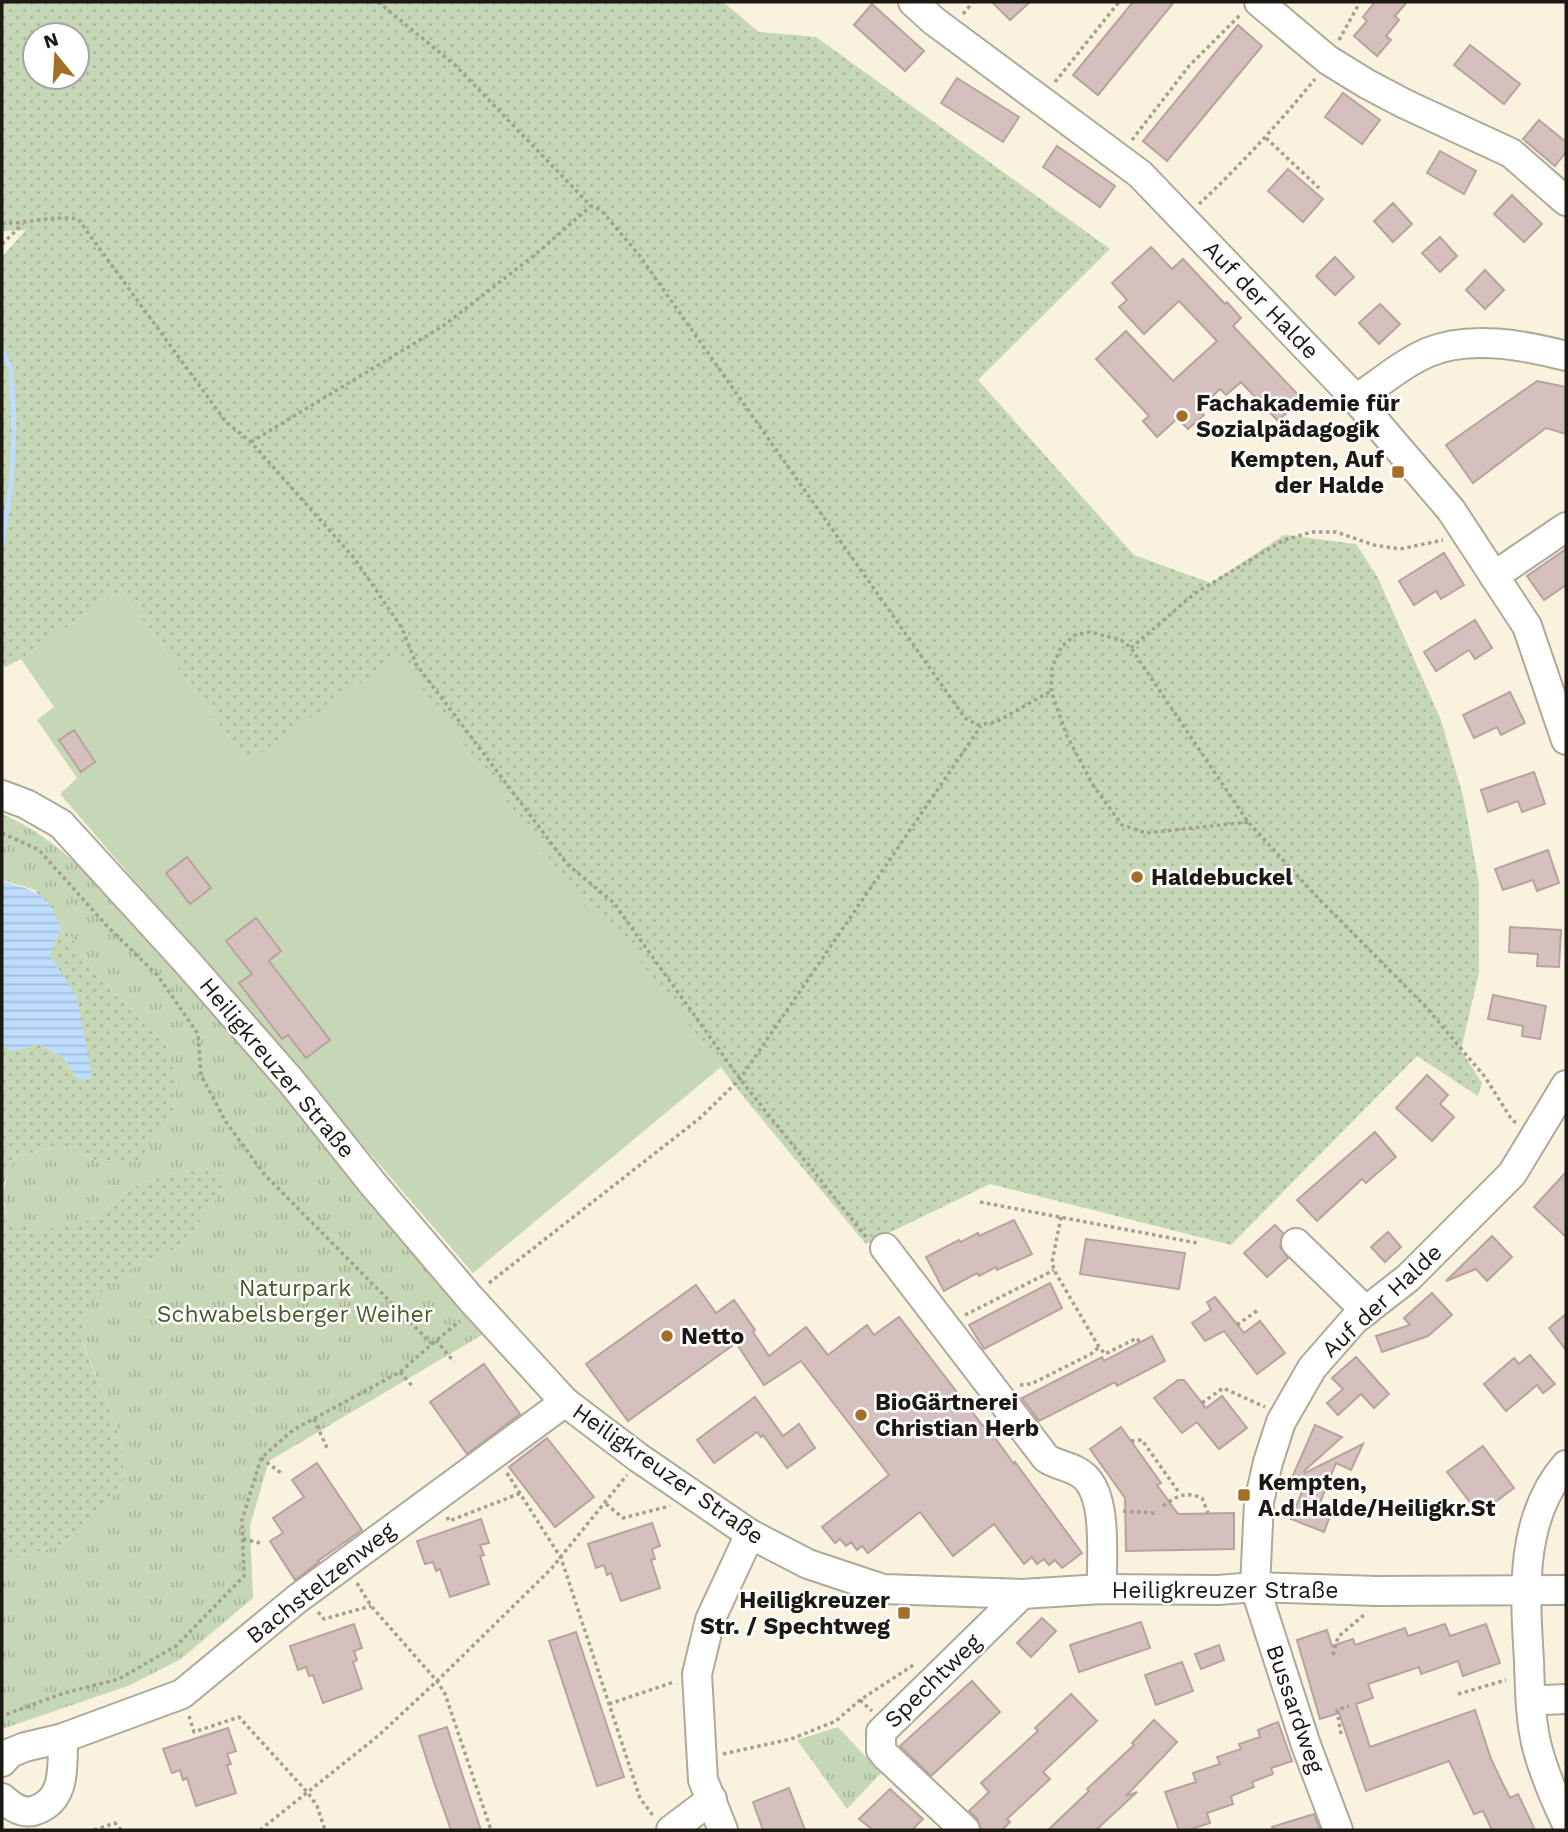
<svg xmlns="http://www.w3.org/2000/svg" width="1568" height="1832" font-family="'Work Sans',sans-serif">
<style>
.grass{fill:url(#grass-dots);fill-rule:evenodd}
.park{fill:url(#park-tufts)}
.pitch{fill:#c6d7b6}
.water{fill:url(#water-rules)}
.lines{fill:none;stroke-linecap:round;stroke-linejoin:round}
.stream{stroke:#bcddfd;stroke-width:5}
.building{fill:#d6c0bd;stroke:#b8a29f;stroke-width:2}
.minor-casing{stroke:#afa997;stroke-width:32}
.path{stroke:#a49f91;stroke-width:3.5;stroke-dasharray:3.5 3.5;stroke-linecap:butt}
.minor{stroke:#fff;stroke-width:28}
.poi-dot{fill:#a46e29;stroke:#fff;stroke-width:2.5}
.labels{text-anchor:middle;dominant-baseline:central;stroke-width:5;stroke-linejoin:round;paint-order:stroke}
.street-label{font-size:23px;fill:#1c1913;stroke:#fff}
.poi-label{font-size:23px;font-weight:bold;fill:#1c1913;stroke:#fff;text-anchor:start}
.park-label{font-size:23px;fill:#445d27;stroke:#fff}
</style>
<defs>
<pattern id="grass-dots" width="8" height="8" patternUnits="userSpaceOnUse" patternTransform="scale(1.75)"><rect width="8" height="8" fill="#c6d7b6"/><path d="M2 2h.1M6 6h.1" fill="none" stroke="#aab89c" stroke-width="1.8" stroke-linecap="round"/></pattern>
<pattern id="park-tufts" width="24" height="20" patternUnits="userSpaceOnUse" patternTransform="scale(1.75)"><rect width="24" height="20" fill="#c6d7b6"/><path d="M3 7l-1-3M5 7V3M7 7l1-3M15 17l-1-3M17 17v-4M19 17l1-3" fill="none" stroke="#aab89c"/></pattern>
<pattern id="water-rules" width="6" height="5" patternUnits="userSpaceOnUse" patternTransform="scale(1.75)"><rect width="6" height="5" fill="#bcddfd"/><path d="M0 2.5h6" fill="none" stroke="#a1bdd8"/></pattern>
</defs>
<rect width="100%" height="100%" fill="#f8f2df"/>
<g class="grass">
<path d="M2 2H723L759 32 816 37 1110 249 978 380 1134 555 1211 583 1284 535 1356 544 1377 576 1441 720 1463 796 1479 883V973L1461 1050 1482 1083 1478 1096 1417 1056 1231 1245 990 1184 866 1244 746 1100 600 910 590 913 247 763 121 590 21 659 5 667 2 663V257L26 230 5 231 2 234ZM35 35H77V77H35Z"/>
<path d="M2 880 37 889 56 909 63 926 103 981 167 1046 177 1082 172 1115 138 1162 106 1165 61 1146 16 1157 2 1187V1045L12 1051 39 1044 63 1057 79 1080 91 1078 57 969 50 955 61 927 35 890Z"/>
<path d="M217 1167 226 1182 209 1210 181 1246 133 1268 81 1340 121 1437 124 1479 100 1516 60 1545 2 1562V1200L8 1218 91 1220 131 1188 164 1175Z"/>
</g>
<g class="park">
<path d="M2 814C70 842 126 915 174 969 282 1087 383 1210 487 1332L269 1461 250 1526 253 1598 181 1659 128 1686 2 1729V1562L60 1545 100 1516 124 1479 121 1437 81 1339 92 1299 133 1268 181 1246 209 1210 226 1182 217 1167 164 1175 131 1188 91 1220 35 1232 8 1218C0 1190 4 1183 16 1157L61 1146 106 1165 138 1161 172 1115 177 1082 167 1046 103 981 63 926 56 909 37 889 2 880Z"/>
<path d="M838 1727 881 1773 847 1809 797 1740Z"/>
</g>
<path class="pitch" d="M121 590 247 763 398 656 590 913 600 909 721 1067 473 1273 60 794 77 778 37 720 54 707 21 659Z"/>
<path class="water" d="M2 881C36 891 46 892 61 927L50 955 77 998 92 1078 79 1080 63 1057 39 1044 12 1051 2 1045Z"/>
<g class="lines">
<path class="stream" d="M2 350 11 369 14 428 11 485 2 544"/>
</g>
<g class="building">
<path d="M992 2H1030L1010 20Z"/>
<path d="M1133 2H1174L1098 95 1073 75Z"/>
<path d="M1375 2H1407L1395 16 1399 20 1386 36 1391 40 1377 56 1354 36 1367 21 1363 17Z"/>
<path d="M872 4 924 51 905 71 854 25Z"/>
<path d="M1238 25 1262 46 1167 161 1143 141Z"/>
<path d="M1470 45 1520 84 1504 104 1454 65Z"/>
<path d="M957 78 1019 117 1003 142 941 103Z"/>
<path d="M1343 93 1380 120 1362 144 1325 117Z"/>
<path d="M1539 120 1566 142V152L1555 166 1523 139Z"/>
<path d="M1057 146 1115 186 1100 207 1043 167Z"/>
<path d="M1440 151 1476 171 1464 194 1427 173Z"/>
<path d="M1288 169 1323 199 1303 222 1268 191Z"/>
<path d="M1512 195 1542 224 1524 242 1494 214Z"/>
<path d="M1393 203 1412 224 1393 242 1374 221Z"/>
<path d="M1440 237 1457 256 1440 272 1422 253Z"/>
<path d="M1151 247 1172 269 1183 259 1225 304 1227 302 1241 318 1233 326 1302 399 1278 421 1241 382 1226 395 1220 389 1199 409 1204 415 1188 429 1178 418 1157 437 1143 421 1149 416 1096 359 1126 331 1173 381 1217 341 1179 301 1144 334 1119 307 1127 300 1112 283Z"/>
<path d="M1335 257 1354 277 1335 295 1316 276Z"/>
<path d="M1485 270 1504 290 1485 309 1466 290Z"/>
<path d="M1380 304 1400 324 1379 344 1359 323Z"/>
<path d="M1537 381 1566 387V434L1546 428 1473 483 1446 445Z"/>
<path d="M1566 549V585L1544 600 1527 576Z"/>
<path d="M1444 553 1464 585 1441 599 1436 591 1414 605 1399 581Z"/>
<path d="M1475 620 1492 648 1475 659 1469 650 1436 671 1424 652Z"/>
<path d="M1510 692 1525 723 1501 735 1497 727 1474 738 1463 715Z"/>
<path d="M74 730 95 762 81 772 59 740Z"/>
<path d="M1534 772 1545 804 1522 812 1518 801 1488 812 1481 790Z"/>
<path d="M1548 850 1559 883 1537 891 1533 880 1503 890 1495 869Z"/>
<path d="M187 857 211 888 190 904 166 873Z"/>
<path d="M256 918 281 951 269 961 330 1040 306 1058 288 1035 282 1039 239 983 252 974 226 941Z"/>
<path d="M1510 927 1561 930 1559 967 1537 966 1538 954 1509 952Z"/>
<path d="M1493 995 1546 1006 1540 1039 1522 1036 1523 1026 1488 1019Z"/>
<path d="M1427 1075 1448 1095 1440 1104 1454 1117 1432 1141 1396 1108Z"/>
<path d="M1375 1132 1396 1157 1366 1183 1362 1179 1317 1221 1297 1200Z"/>
<path d="M1566 1172V1237L1534 1207Z"/>
<path d="M1014 1220 1032 1254 997 1270 996 1267 979 1276 977 1273 944 1291 926 1257 959 1240 961 1242 978 1233 979 1236Z"/>
<path d="M1275 1225 1283 1233 1280 1247 1288 1258 1267 1277 1244 1253Z"/>
<path d="M1388 1232 1401 1247 1385 1262 1371 1247Z"/>
<path d="M1492 1236 1512 1257 1487 1281 1476 1269 1446 1281Z"/>
<path d="M1086 1239 1185 1253 1179 1289 1080 1274Z"/>
<path d="M1050 1283 1062 1308 984 1349 969 1325Z"/>
<path d="M696 1285 716 1313 734 1300 755 1330 753 1332 769 1356 806 1327 828 1355 867 1325 874 1335 899 1317 983 1426 985 1424 1014 1464 1015 1462 1082 1553 1062 1568 1055 1560 1049 1565 1044 1559 1037 1564 1032 1557 1024 1564 994 1524 953 1556 920 1512 868 1553 862 1546 857 1550 851 1542 846 1546 840 1539 835 1543 822 1527 889 1475 801 1361 764 1385 736 1343 628 1421 586 1364Z"/>
<path d="M1432 1293 1452 1315 1428 1336 1382 1352 1376 1336 1410 1325 1404 1318Z"/>
<path d="M1215 1297 1244 1333 1260 1321 1285 1353 1257 1374 1224 1331 1205 1341 1192 1323 1211 1310 1207 1302Z"/>
<path d="M1566 1314V1350L1549 1328Z"/>
<path d="M1152 1336 1165 1361 1117 1386 1115 1382 1039 1421 1022 1398 1102 1357 1104 1361Z"/>
<path d="M1530 1355 1555 1384 1543 1393 1537 1385 1506 1411 1484 1384 1514 1358 1519 1364Z"/>
<path d="M1356 1357 1389 1394 1374 1408 1361 1394 1338 1415 1327 1403 1343 1389 1332 1378Z"/>
<path d="M484 1364 520 1414 467 1454 430 1402Z"/>
<path d="M1178 1380H1184L1206 1408 1222 1396 1247 1428 1219 1449 1197 1422 1182 1433 1154 1398Z"/>
<path d="M755 1397 783 1436 799 1424 815 1448 787 1468 763 1435 761 1437 757 1432 714 1463 697 1440Z"/>
<path d="M1315 1425 1342 1437 1304 1471 1305 1473 1363 1444 1351 1470 1336 1463 1320 1503 1333 1508 1324 1532 1291 1519 1303 1489 1287 1482 1291 1480Z"/>
<path d="M1121 1427 1161 1483 1157 1485 1178 1514 1234 1513V1549L1126 1551 1125 1498 1090 1449Z"/>
<path d="M547 1438 594 1497 555 1527 509 1467Z"/>
<path d="M1483 1446 1514 1488 1479 1514 1447 1472Z"/>
<path d="M317 1463 362 1530 318 1561 319 1562 295 1580 270 1541 283 1533 273 1518 304 1497 292 1480Z"/>
<path d="M481 1519 489 1543 480 1545 484 1555 480 1556 489 1584 450 1597 440 1569 436 1571 433 1562 425 1564 417 1541Z"/>
<path d="M652 1523 660 1546 652 1549 655 1559 651 1560 660 1588 621 1601 611 1573 607 1575 604 1565 596 1568 588 1544Z"/>
<path d="M1042 1618 1056 1631 1031 1657 1017 1643Z"/>
<path d="M1141 1622 1150 1648 1079 1672 1070 1645Z"/>
<path d="M354 1624 362 1648 354 1651 357 1660 353 1662 362 1689 323 1703 313 1675 309 1676 306 1667 298 1670 290 1646Z"/>
<path d="M1445 1624 1450 1636 1486 1624 1500 1663 1463 1676 1458 1661 1421 1674 1419 1667 1368 1684 1373 1698 1356 1704 1370 1747 1475 1710 1491 1759 1502 1782 1510 1798 1518 1794 1535 1830H1492L1483 1811 1474 1814 1449 1761 1366 1791 1339 1713 1320 1719 1297 1640 1327 1630 1332 1646 1353 1639 1355 1645 1405 1628 1408 1636Z"/>
<path d="M576 1632 624 1777 597 1786 549 1641Z"/>
<path d="M1219 1645 1224 1660 1201 1669 1195 1654Z"/>
<path d="M1182 1662 1193 1691 1156 1705 1145 1675Z"/>
<path d="M972 1681 1000 1712 931 1776 900 1746Z"/>
<path d="M1071 1694 1097 1721 1043 1772 1050 1779 1007 1819 1010 1822 1002 1830H981L977 1818 969 1811 989 1792 981 1783 1038 1731 1035 1728Z"/>
<path d="M1154 1720 1177 1742 1126 1796 1137 1792 1096 1830H1048L1089 1791 1087 1789 1134 1745 1132 1743Z"/>
<path d="M1278 1722 1292 1761 1271 1768 1273 1774 1252 1782 1254 1787 1231 1796 1233 1804 1207 1813 1210 1823 1188 1830H1179L1165 1792 1196 1782 1193 1773 1220 1764 1217 1757 1241 1749 1239 1744 1260 1737 1258 1730Z"/>
<path d="M447 1727 467 1789 481 1830H451L435 1785 419 1736Z"/>
<path d="M228 1728 236 1751 227 1754 231 1764 227 1765 236 1793 196 1806 187 1778 183 1780 180 1770 172 1773 163 1749Z"/>
<path d="M789 1788 805 1830H763L753 1802Z"/>
<path d="M890 1789 923 1819 912 1830H873L859 1819Z"/>
<path d="M1314 1814 1320 1830H1273L1272 1827Z"/>
</g>
<g class="lines">
<g class="minor-casing">
<g id="minor">
<path d="M913 2 934 21 1140 174 1356 399 1451 510 1527 626 1566 740"/>
<path d="M1259 2 1328 60 1367 84 1405 104 1511 153 1566 201"/>
<path d="M1356 399C1380 383 1403 363 1429 352 1470 335 1524 345 1566 356"/>
<path d="M1494 576 1566 527"/>
<path d="M2 795 26 804 61 824 187 962 291 1081 373 1184 470 1298 565 1402 639 1458 750 1534 808 1564 883 1589 968 1592 1022 1594 1102 1589 1218 1590 1255 1587 1376 1591 1566 1590"/>
<path d="M1296 1243 1366 1311"/>
<path d="M885 1248 1046 1458C1059 1467 1074 1466 1085 1477 1108 1499 1101 1559 1102 1589"/>
<path d="M1566 1465C1519 1519 1525 1595 1529 1661 1530 1689 1530 1719 1537 1747 1544 1773 1554 1797 1566 1822"/>
<path d="M1544 1700 1566 1699"/>
<path d="M2 1762 10 1753 25 1747 63 1738 182 1694 297 1599 565 1402"/>
<path d="M2 1798C12 1807 23 1815 36 1810 67 1799 62 1765 63 1738"/>
<path d="M671 1830 712 1799"/>
<path d="M723 1830 703 1780 697 1674 710 1620 750 1534"/>
<path d="M965 1830 886 1756 881 1750V1732L1022 1594"/>
<path d="M1338 1830 1306 1745 1255 1587 1259 1502 1268 1462 1281 1422 1312 1368 1354 1320 1408 1278 1512 1174 1566 1085"/>
</g>
</g>
<g class="path">
<path d="M378 2 455 65 591 206 601 210 639 255 965 718 978 725 996 722 1051 691"/>
<path d="M963 14 973 2"/>
<path d="M1339 40 1360 2"/>
<path d="M1055 82 1119 2"/>
<path d="M1266 138 1319 188"/>
<path d="M1132 140 1189 66 1240 15"/>
<path d="M1199 204C1241 165 1279 123 1315 79"/>
<path d="M2 223C28 224 52 215 78 219L226 422 251 442 354 558 402 628 416 664 567 864 614 903 740 1079 866 1237"/>
<path d="M2 244 23 224"/>
<path d="M251 442 443 326 536 254 591 206"/>
<path d="M1131 648 1194 594 1284 540 1312 532H1336L1374 545 1400 549 1443 540"/>
<path d="M1248 822 1146 833 1122 825 1093 785 1067 736 1051 691 1052 668 1061 647 1075 635 1090 632 1121 640 1131 648 1248 822 1318 898 1426 1007 1485 1077 1512 1120 1518 1124"/>
<path d="M2 833 39 850 107 926 158 976 198 1034 201 1075 226 1122 264 1174 432 1344 400 1372 293 1430 261 1458 242 1520 244 1576 176 1646 119 1679 64 1693 2 1716"/>
<path d="M980 1202 1197 1243"/>
<path d="M1061 1217 1052 1262 1054 1270 1099 1347 1105 1354 1137 1338 1140 1343"/>
<path d="M489 1283 700 1118 740 1079 981 726"/>
<path d="M965 1315 1054 1270"/>
<path d="M1237 1325 1258 1310"/>
<path d="M436 1340 454 1362"/>
<path d="M432 1344 460 1321"/>
<path d="M400 1372 414 1388"/>
<path d="M1020 1385 1031 1384 1091 1354 1099 1347"/>
<path d="M1202 1403 1223 1388 1265 1407"/>
<path d="M314 1419 327 1448"/>
<path d="M1131 1441 1142 1440 1180 1494"/>
<path d="M261 1458 281 1473"/>
<path d="M507 1473 561 1558 640 1798 654 1817"/>
<path d="M606 1504 623 1518 670 1506"/>
<path d="M1163 1506C1177 1496 1185 1491 1202 1498L1208 1513"/>
<path d="M1123 1511 1154 1513 1157 1510"/>
<path d="M447 1517 449 1521 521 1493"/>
<path d="M243 1539 260 1543"/>
<path d="M357 1583 371 1606 437 1681 445 1694 491 1830"/>
<path d="M318 1612 324 1619 371 1606"/>
<path d="M1333 1655 1338 1637 1365 1614"/>
<path d="M1458 1694 1506 1680"/>
<path d="M860 1700 872 1711"/>
<path d="M609 1704 674 1682"/>
<path d="M189 1716 194 1732 239 1717 308 1793 317 1806 325 1830"/>
<path d="M1341 1734 1337 1710 1349 1706"/>
<path d="M723 1754 791 1739 836 1721 860 1700 915 1664"/>
<path d="M94 1830 115 1823 121 1830"/>
<path d="M260 1830 378 1736 437 1681 551 1569 627 1475"/>
</g>
<use href="#minor" class="minor"/>
</g>
<g class="poi-dot">
<circle cx="1182" cy="416" r="7"/>
<rect x="1391" y="465" width="14" height="14" rx="3.5"/>
<circle cx="1137" cy="877" r="7"/>
<circle cx="667" cy="1336" r="7"/>
<circle cx="861" cy="1415" r="7"/>
<rect x="1237" y="1488" width="14" height="14" rx="3.5"/>
<rect x="897" y="1606" width="14" height="14" rx="3.5"/>
</g>
<g class="labels">
<g class="street-label">
<text transform="translate(1261 300) rotate(46)">Auf der Halde</text>
<text transform="translate(277 1068) rotate(50)">Heiligkreuzer Straße</text>
<text transform="translate(1382 1301) rotate(-43)">Auf der Halde</text>
<text transform="translate(668 1474) rotate(35)">Heiligkreuzer Straße</text>
<text transform="translate(321 1583) rotate(-38)">Bachstelzenweg</text>
<text x="1225" y="1590">Heiligkreuzer Straße</text>
<text transform="translate(933 1681) rotate(-44)">Spechtweg</text>
<text transform="translate(1295 1709) rotate(71)">Bussardweg</text>
</g>
<g class="poi-label">
<text x="1196" y="403">Fachakademie für<tspan x="1196" dy="26">Sozialpädagogik</tspan></text>
<text x="1384" y="459" text-anchor="end">Kempten, Auf<tspan x="1384" dy="26">der Halde</tspan></text>
<text x="1151" y="877">Haldebuckel</text>
<text x="681" y="1336">Netto</text>
<text x="875" y="1402">BioGärtnerei<tspan x="875" dy="26">Christian Herb</tspan></text>
<text x="1258" y="1482">Kempten,<tspan x="1258" dy="26">A.d.Halde/Heiligkr.St</tspan></text>
<text x="890" y="1600" text-anchor="end">Heiligkreuzer<tspan x="890" dy="26">Str. / Spechtweg</tspan></text>
</g>
<g class="park-label">
<text x="295" y="1288">Naturpark<tspan x="295" dy="26">Schwabelsberger Weiher</tspan></text>
</g>
</g>
<rect width="1568" height="1832" fill="none" stroke="#1c1913" stroke-width="7"/>
<g transform="translate(56 56) rotate(342)"><circle r="33" fill="#ffffff" stroke="#a4a3a1" stroke-width="2"/>
<path d="M0-5L12 26L0 18L-12 26Z" fill="#a46e29"/>
<text y="-10" font-size="19" font-weight="bold" text-anchor="middle" fill="#1c1913">N</text>
</g>
</svg>
